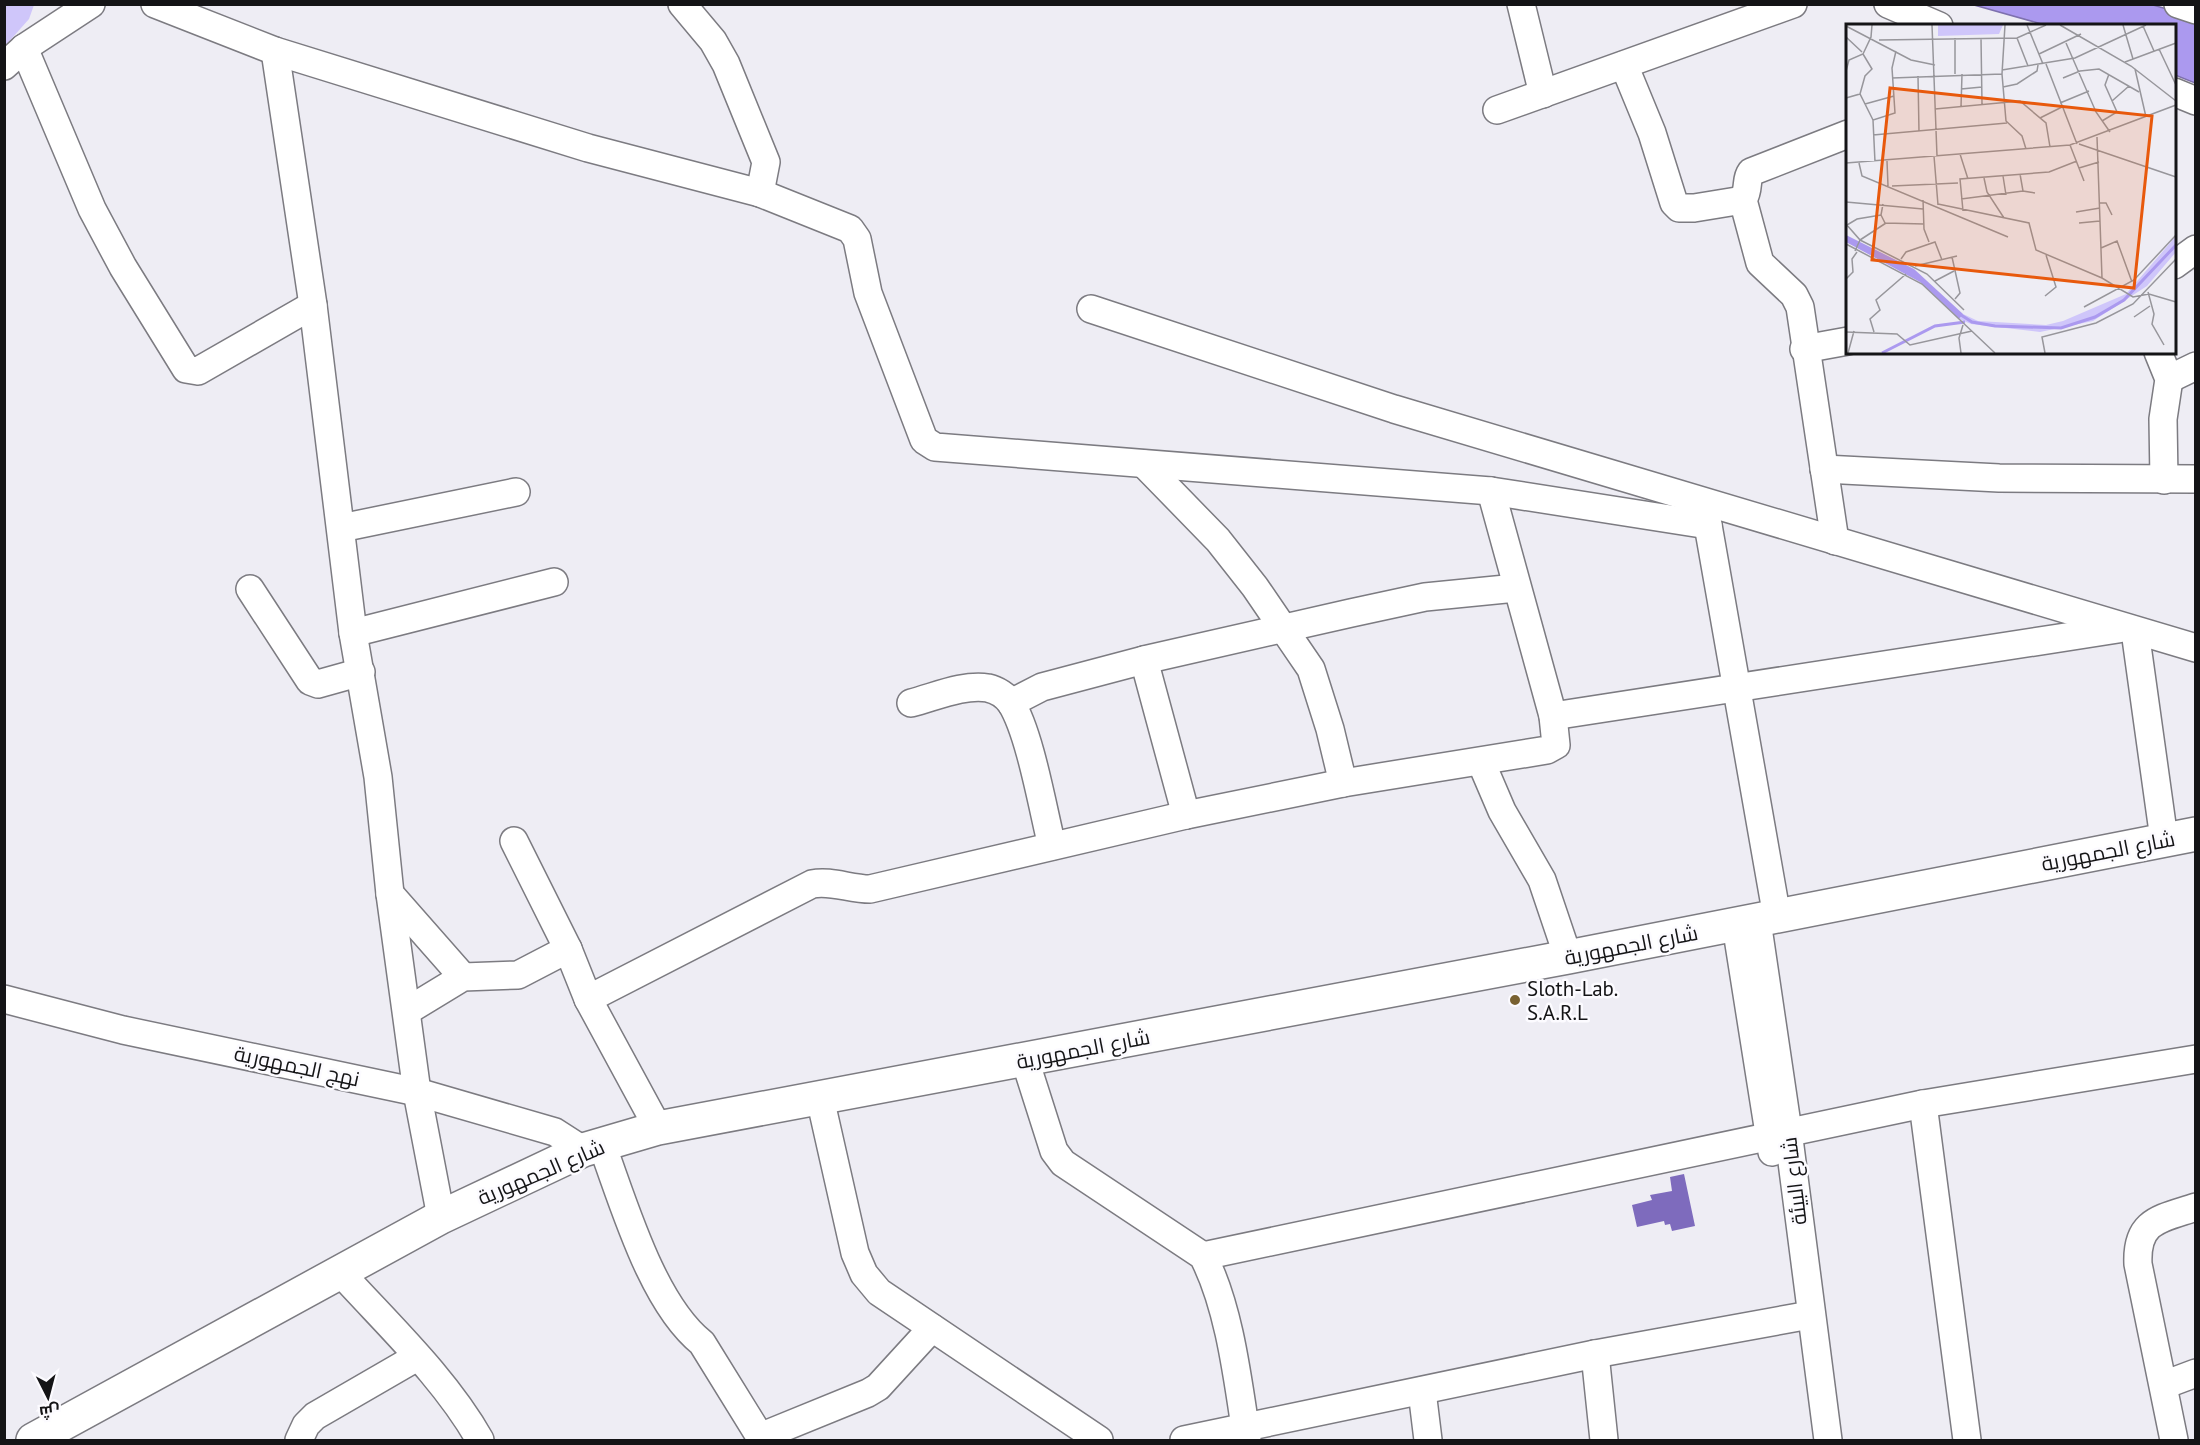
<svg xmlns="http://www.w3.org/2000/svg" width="2200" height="1445" font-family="'PT Sans',Cairo,sans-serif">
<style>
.green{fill:#cfc6fa}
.water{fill:#ab99ef;stroke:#7e71ae;stroke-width:1.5}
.building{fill:#7e6bbd}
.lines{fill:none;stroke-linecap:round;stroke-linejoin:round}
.minor-casing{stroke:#7c7b81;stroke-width:30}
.major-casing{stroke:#7c7b81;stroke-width:36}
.minor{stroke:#fff;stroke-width:27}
.major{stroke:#fff;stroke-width:33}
.poi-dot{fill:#796131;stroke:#fcfbff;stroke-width:2}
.labels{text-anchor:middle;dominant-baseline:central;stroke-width:5;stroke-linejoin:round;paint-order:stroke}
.street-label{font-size:21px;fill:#141416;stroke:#fcfbff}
.poi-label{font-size:21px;fill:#141416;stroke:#fcfbff;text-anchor:start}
.inset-river{fill:none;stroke:#ab99ef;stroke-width:3}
.inset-road{fill:none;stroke:#97969b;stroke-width:1.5}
.view{fill:#e8590c;fill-opacity:0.15;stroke:#e8590c;stroke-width:3}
.inset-edge{fill:none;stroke:#141416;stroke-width:3}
</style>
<rect width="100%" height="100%" fill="#eeedf4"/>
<path class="green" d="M5 4 34 5 29 19 5 46Z"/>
<path class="water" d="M1974 5H2153L2195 17V83L2175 75 2174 26 2045 25Z"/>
<path class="building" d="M1684 1174 1695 1226 1672 1231 1670 1224 1665 1225 1664 1221 1637 1227 1632 1205 1652 1200 1650 1195 1672 1191 1670 1177Z"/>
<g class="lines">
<g class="minor-casing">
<g id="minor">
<path d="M155 4 275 51 588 148 760 193 850 229 857 239 868 293 924 440 935 447 1491 491 1708 525"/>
<path d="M682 4 713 41 726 64 766 162 760 193"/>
<path d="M1521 4 1543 94"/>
<path d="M1888 4 1939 26"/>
<path d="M2178 4 2196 10"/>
<path d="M24 48 92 209 123 267 186 369 198 371 313 305"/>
<path d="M275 51 313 305 353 633 378 777 390 894 417 1092 441 1217"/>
<path d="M1624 65 1652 133 1674 203 1679 208H1694L1743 200"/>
<path d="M4 66 24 48 91 4"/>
<path d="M2174 92 2196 101"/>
<path d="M1497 110 1793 4"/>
<path d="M2174 265 2196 249"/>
<path d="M1091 309 1394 409 2196 648"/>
<path d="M1804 349 1848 341"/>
<path d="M2158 352 2169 379 2163 419 2164 480"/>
<path d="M2169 379 2196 366"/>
<path d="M1144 464 1218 540 1255 587 1311 669 1330 729 1343 783"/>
<path d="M1824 469 1999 478 2196 479"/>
<path d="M1701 508 1708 525 1777 917"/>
<path d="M341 528 516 492"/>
<path d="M1835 541 1800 307 1794 295 1760 263 1743 200C1750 188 1745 180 1751 172L1848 134"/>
<path d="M250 589 310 681 318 684 361 672"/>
<path d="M2135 631 2164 839"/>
<path d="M353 633 554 582"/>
<path d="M1144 660 1186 815"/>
<path d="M911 703C935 697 963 684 988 688 997 690 1006 696 1011 703 1030 733 1043 810 1052 846"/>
<path d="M1011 703 1042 687 1144 660 1351 613 1425 597 1516 588"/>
<path d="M1553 716 2118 629"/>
<path d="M1481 762 1502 811 1542 880 1568 957"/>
<path d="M514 841 568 949 588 999 658 1128"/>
<path d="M390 894 463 977"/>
<path d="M1757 921 1788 1131 1828 1440"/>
<path d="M1736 925 1772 1152"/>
<path d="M4 999 123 1030 417 1092 555 1132 583 1150"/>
<path d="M588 999 812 884C831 880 850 889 870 889L1186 815 1343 783 1547 750 1556 745 1553 716 1491 491"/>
<path d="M407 1011 463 977 518 975 568 949"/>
<path d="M1025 1060 1054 1151 1063 1163 1203 1256C1230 1308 1238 1382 1247 1440"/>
<path d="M820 1098 855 1253 864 1274 879 1292 1099 1440"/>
<path d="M1923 1104 1967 1440"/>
<path d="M602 1145C624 1204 652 1303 702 1343L762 1440"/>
<path d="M1203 1256 1923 1104 2196 1059"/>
<path d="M340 1272C388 1325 445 1378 480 1440"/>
<path d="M1595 1354 1604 1440"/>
<path d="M2164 1385 2196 1373"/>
<path d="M1422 1391 1428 1440"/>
<path d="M760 1437 868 1393 878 1387 932 1328"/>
<path d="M299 1440 306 1425 315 1416 417 1357"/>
<path d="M1184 1440 1595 1354 1810 1315"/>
<path d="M2174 1440 2138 1264C2136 1220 2160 1219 2196 1207"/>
</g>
</g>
<g class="major-casing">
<path id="major" d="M33 1440 441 1217 583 1150 658 1128 1568 957 2196 834"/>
</g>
<use href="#minor" class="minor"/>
<use href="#major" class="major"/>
</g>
<circle class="poi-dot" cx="1515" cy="1000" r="6"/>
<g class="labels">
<g class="street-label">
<text transform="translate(2108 851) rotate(-11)">شارع الجمهورية</text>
<text transform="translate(1631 945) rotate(-11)">شارع الجمهورية</text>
<text transform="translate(1083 1049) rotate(-11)">شارع الجمهورية</text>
<text transform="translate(297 1066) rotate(12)">نهج الجمهورية</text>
<text transform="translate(541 1172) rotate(-23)">شارع الجمهورية</text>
<text transform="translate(1794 1181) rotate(-97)">شارع البيئة</text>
</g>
<g class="poi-label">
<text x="1527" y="988">Sloth-Lab.<tspan x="1527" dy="24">S.A.R.L</tspan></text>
</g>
</g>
<g transform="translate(1846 24)">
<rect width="330" height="330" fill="#eeedf4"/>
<path d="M92 1H157L153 10 92 12ZM330 212V228L301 262 247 297 194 308 125 300 113 295 117 290 132 297 200 301 217 297 280 270Z" fill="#cfc6fa"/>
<path d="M0 211 68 245 117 290 113 295 74 258 0 218Z" fill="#ab99ef"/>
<path class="inset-river" d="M112 289 126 298 149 302 215 304 249 293 278 276 330 221M36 329 89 302 119 298"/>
<path class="inset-road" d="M86 1 91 132M159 1 156 50 160 97 176 112 180 125M181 1 197 40M214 1 285 42 330 77M277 1 287 35M0 2 65 36 89 41M297 2 308 27M0 13 16 28M135 14 136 80M171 14 182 42M33 16 171 14 200 1M220 19 250 88 264 108M313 25 330 61M193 30 235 10M279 38 330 19M200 40 231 120M289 45 300 93M156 46 229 34 300 1M0 47 3 36 17 30 25 13 26 1M109 50V14M72 52 73 108M46 54 156 50M217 54 234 47 253 45 293 68M157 63 171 60 191 47 192 41M115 65 136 63M14 70 19 52 26 45 17 30M0 74 14 70 27 96M266 77 283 62M214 79 243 67M19 80 48 72M115 83 116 50M89 85 174 77 200 99 204 123M194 94 216 83M256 97 271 88 259 61 263 50M27 111 161 99M251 113 256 254M233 120 330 153M224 121 238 157M114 130 122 155M88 132 92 181M41 137 42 162M29 138 27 96 49 89 46 44 50 27M0 139 224 121 330 81M13 139 16 152 162 213M233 144 253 138M174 150 177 167 189 169M157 152 160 171M138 154 141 168 158 194M46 162 112 159M115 175 177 167M77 176 78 205 83 218M0 178 77 185M254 179H260L266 191M37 180 35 191 39 199 78 200M92 180 183 199 190 226 256 254 287 273 303 270 330 278M117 187 114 155 203 148 231 137M230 188 254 184M233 199 254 197M0 200 14 216 9 227M1 201 11 195 35 191M14 216 81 250 118 286M14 216 40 199M0 220 76 260 149 329M255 224 271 217 286 258M106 233 114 269 109 275M55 235 60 228 89 218 96 236M69 242 111 232M0 255 7 248 6 235 11 228M89 257 108 247M302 268 308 290 306 300 318 321M199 272 210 263 200 231M238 283 288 256 330 211M288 293 304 282M0 308 51 310 64 321 126 307M28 308 24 295 34 286 30 276 60 250M2 329 8 307M115 329 113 314 117 301M199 329 196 313 250 299 287 280 330 235"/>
<path class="view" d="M44 64 306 92 288 264 26 236Z"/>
<rect width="330" height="330" class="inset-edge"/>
</g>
<rect width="2200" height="1445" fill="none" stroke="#141416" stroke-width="12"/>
<g transform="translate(48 1397) rotate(174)" stroke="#fcfbff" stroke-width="4.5" paint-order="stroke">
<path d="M0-4.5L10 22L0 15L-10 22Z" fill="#141416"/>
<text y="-9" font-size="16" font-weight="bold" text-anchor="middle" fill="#141416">ش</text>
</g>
</svg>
